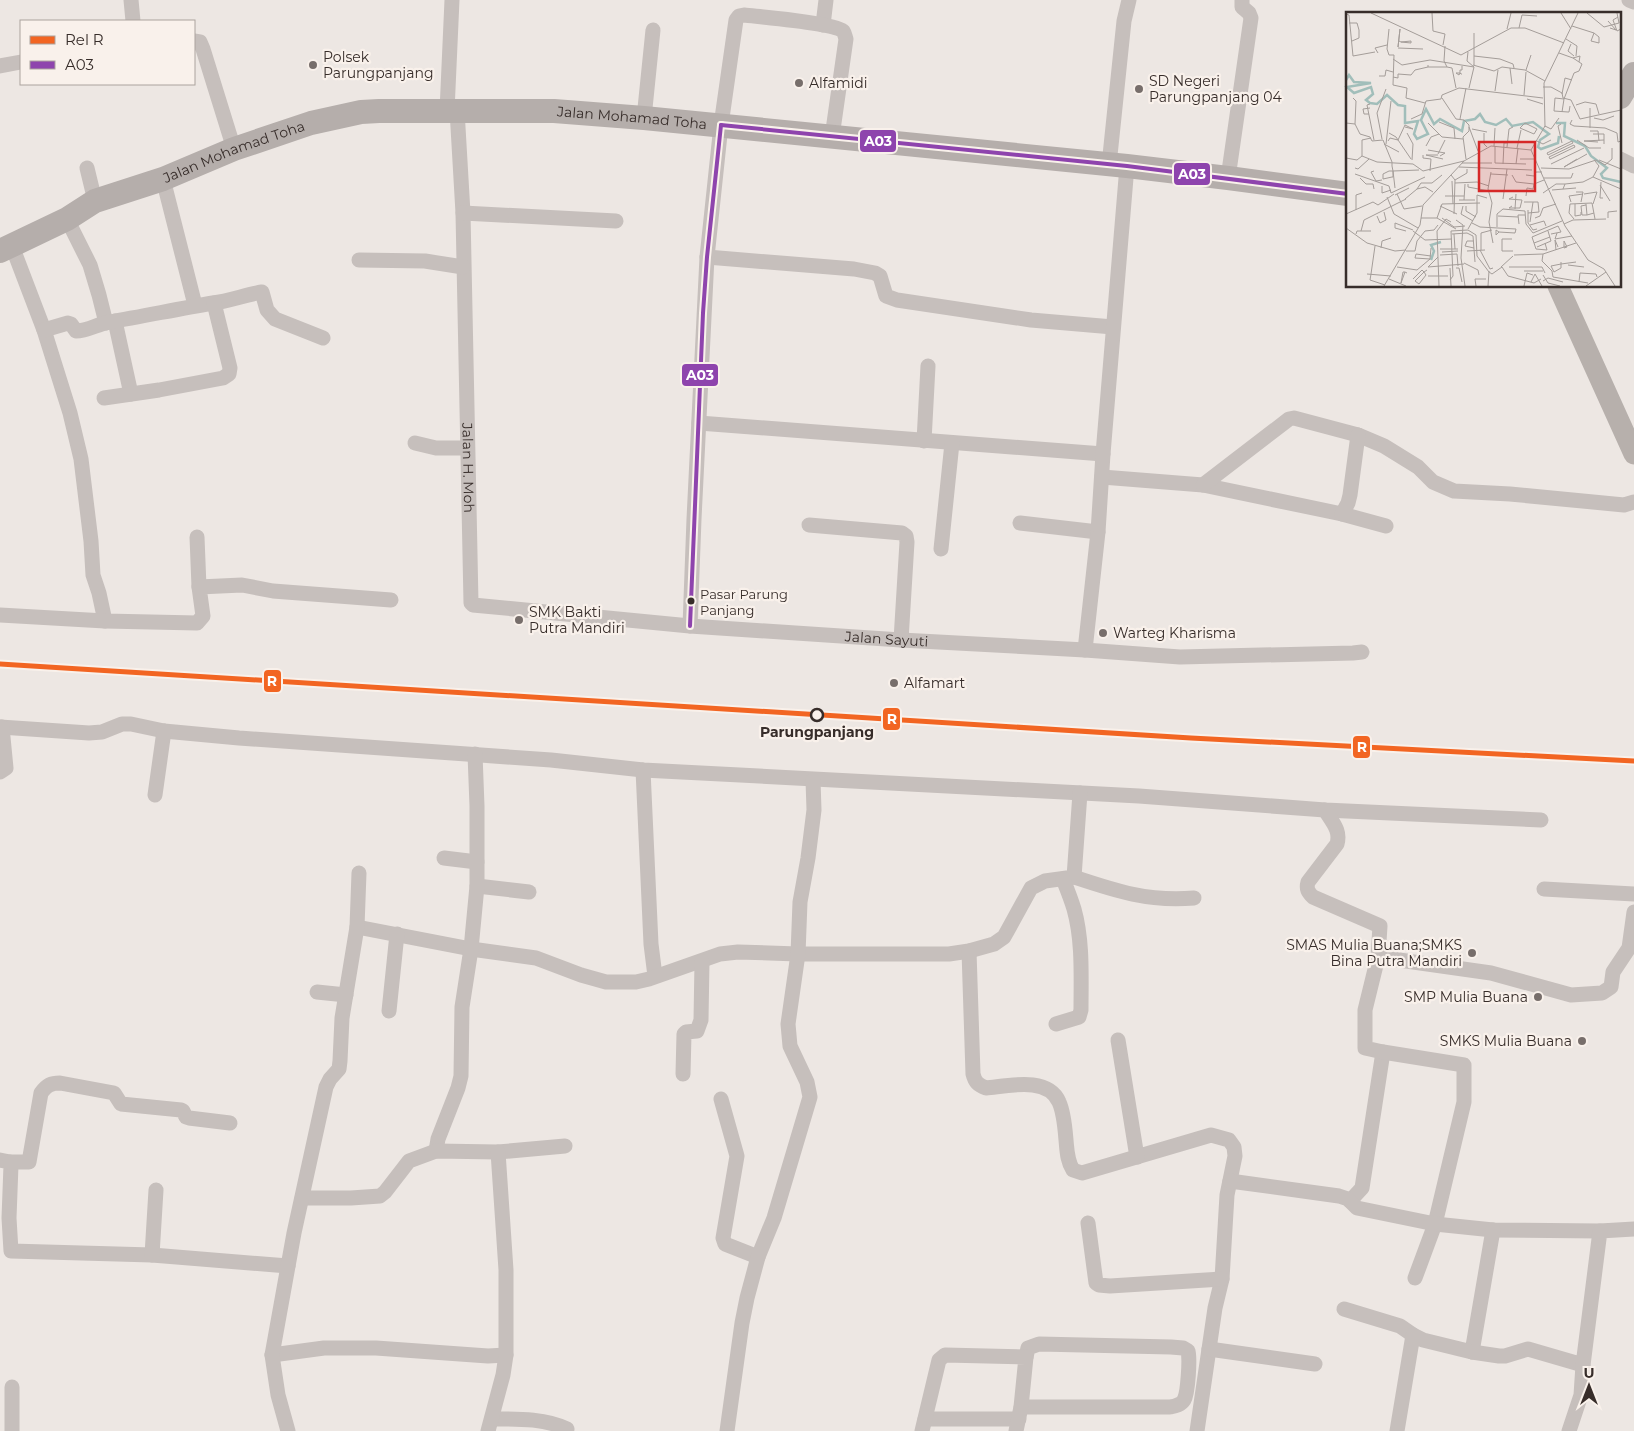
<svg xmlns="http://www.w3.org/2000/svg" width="1634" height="1431" font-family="Montserrat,sans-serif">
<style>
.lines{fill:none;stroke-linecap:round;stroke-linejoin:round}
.street{stroke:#c6bfbc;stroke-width:15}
.secondary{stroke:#b7b0ac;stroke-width:21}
.primary{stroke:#b5aeab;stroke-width:24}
.bus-1-casing{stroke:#f9f1eb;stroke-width:8}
.bus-1{stroke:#8e44ad;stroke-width:4}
.rail-1-casing{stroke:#f9f1eb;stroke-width:9}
.rail-1{stroke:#f26522;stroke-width:5}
.poi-dot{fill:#776e6b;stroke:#f9f1eb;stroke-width:2}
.bus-dot{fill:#372d2a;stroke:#f9f1eb;stroke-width:2}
.stop-dot{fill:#f9f1eb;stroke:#372d2a;stroke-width:2.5}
.labels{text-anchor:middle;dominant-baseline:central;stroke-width:4.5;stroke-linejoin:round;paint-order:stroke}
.bus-label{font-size:13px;fill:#372d2a;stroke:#f9f1eb;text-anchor:start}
.poi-label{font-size:14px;fill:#372d2a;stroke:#f9f1eb;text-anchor:start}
.street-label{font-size:14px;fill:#372d2a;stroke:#f9f1eb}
.stop-label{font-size:14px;font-weight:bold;fill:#372d2a;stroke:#f9f1eb}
.inset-river{fill:none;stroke:#a1beba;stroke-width:2.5}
.inset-road{fill:none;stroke:#a49d99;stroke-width:1}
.view{fill:#d62828;fill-opacity:0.15;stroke:#d62828;stroke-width:2.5}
.inset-edge{fill:none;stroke:#372d2a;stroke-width:2.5}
.line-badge{stroke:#f9f1eb;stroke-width:2}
.badge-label{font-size:14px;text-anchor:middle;font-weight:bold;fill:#fff}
</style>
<rect width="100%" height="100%" fill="#ede7e3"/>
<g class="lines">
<g class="street">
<path d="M131 0 133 21"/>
<path d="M1629 0 1634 2"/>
<path d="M823 25 826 0"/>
<path d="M194 41 200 42 203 49 234 149"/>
<path d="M0 66 21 62"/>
<path id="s1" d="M457 110 463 213 471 603 473 605 690 626 901 640 1085 650 1180 657 1353 653 1362 652"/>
<path d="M447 111 452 0"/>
<path d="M644 118 653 30"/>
<path d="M1620 159 1634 166"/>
<path d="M1109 165 1124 21 1129 0"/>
<path d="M87 168 95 201"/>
<path d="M1228 178 1251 18 1249 13 1242 7V0"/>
<path d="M163 179 195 305"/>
<path d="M463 213 616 221"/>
<path d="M67 219 90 265 99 295 106 323"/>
<path d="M12 246 44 330 70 413 81 459 91 541 93 575 99 593 105 621"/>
<path d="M707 257 854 269 875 273 880 276 886 296 897 300 1031 320 1113 327"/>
<path d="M359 260 425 261 463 267"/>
<path d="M115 321 131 394"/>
<path d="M44 330 68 323 71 324 76 331C87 331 98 324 109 322 144 316 178 309 213 303 229 301 245 295 262 292L267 310 275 319 323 338"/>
<path d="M104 398 159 390 223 378 229 374 230 368 214 303"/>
<path d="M699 423 1103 454"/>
<path d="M924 441 928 366"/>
<path d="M415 443 436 448H467"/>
<path d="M1102 477 1203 485 1342 514 1386 526"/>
<path d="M1203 485 1289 419 1294 418 1358 435 1384 446 1418 467 1433 482 1454 491 1510 494 1624 505 1634 502"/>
<path d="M1342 514 1348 503 1350 495 1358 435"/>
<path d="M1020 523 1098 532"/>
<path d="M809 525 902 533 906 536 907 542 901 640"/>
<path d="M197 537 199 587"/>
<path d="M941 549 952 443"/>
<path d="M0 615 105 621 197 623 203 616 199 587 242 585 273 591 391 600"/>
<path d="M690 626 694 519 707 257 721 125 736 20 739 16 744 15C761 17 833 23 843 31 845 34 845 36 846 39L832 137"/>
<path d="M1085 650 1098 532 1103 454 1127 166"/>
<path d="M0 727 89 733 102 732 122 724H131L164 731 239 738 551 760 643 770 1139 796 1325 810 1541 820"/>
<path d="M643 770 651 944 655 976"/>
<path d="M0 772 6 768 2 727"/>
<path d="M155 795 164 731"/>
<path d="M1325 810C1332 822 1341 830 1337 844L1308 882C1306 889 1308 892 1313 897L1380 926 1378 957 1365 1010V1048L1383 1052 1362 1188 1350 1201"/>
<path d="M444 858 477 862"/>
<path d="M1074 877C1116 891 1149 902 1194 898"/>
<path d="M477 886 529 892"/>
<path d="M1544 889 1634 894"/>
<path d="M357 927 471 949 536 958 581 975 606 982H636L649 979 720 954 738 952 798 954H949L969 951 994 944 1004 937 1031 888 1045 881 1074 877 1080 793"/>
<path d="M969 951 973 1074C975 1082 978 1085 986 1088 1008 1086 1048 1076 1059 1102 1064 1113 1065 1128 1066 1140 1067 1150 1067 1161 1073 1170L1082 1173 1211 1135 1229 1140 1234 1147 1235 1156 1227 1195 1222 1279 1215 1308 1197 1431"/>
<path d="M1378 957 1491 973 1571 995 1602 993 1611 987 1613 972 1629 948 1634 912"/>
<path d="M317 992 346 995"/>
<path d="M389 1011 397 934"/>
<path d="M1056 1024 1079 1017 1081 1010C1081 977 1083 941 1074 909 1071 899 1067 889 1063 879"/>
<path d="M1118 1040 1137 1157"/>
<path d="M1383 1052 1464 1065V1102L1435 1224 1415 1278"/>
<path d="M683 1074 684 1034 686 1032 697 1031 701 1020 702 962"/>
<path d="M721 1099 737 1156 723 1238 725 1244 758 1257"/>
<path d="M436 1151 438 1139 458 1088 461 1076 462 1007 471 949 477 886V806L475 754"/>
<path d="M0 1160 10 1162 11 1165 9 1218 11 1251 152 1255 288 1266"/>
<path d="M10 1162H29L41 1093C47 1085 51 1083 60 1083L114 1093 121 1104 181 1110 183 1111 186 1117 189 1118 230 1123"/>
<path d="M1230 1181 1339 1196 1348 1199 1357 1208 1435 1224 1493 1230 1600 1231"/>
<path d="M302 1198H351L380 1196 385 1192 409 1161 436 1151 498 1152 565 1146"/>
<path d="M1088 1223 1096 1283 1099 1285 1110 1286 1222 1279"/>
<path d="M152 1255 156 1190"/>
<path d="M1344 1309 1400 1326 1413 1335"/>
<path d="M1209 1349 1315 1364"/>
<path d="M1472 1352 1493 1230"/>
<path d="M272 1355 324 1348H376L488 1356 506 1355"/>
<path d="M1021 1407H1170C1175 1406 1181 1405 1184 1400 1188 1393 1190 1359 1188 1351L1183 1348 1171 1347 1039 1344 1028 1348 1026 1357"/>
<path d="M492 1419C516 1419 545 1418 567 1429"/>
<path d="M925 1419H1019"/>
<path d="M12 1431V1387"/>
<path d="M288 1431 278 1395 272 1355 294 1233 326 1087 330 1079 339 1069 340 1061 342 1018 357 927 359 873"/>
<path d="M488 1431 503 1375 506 1355V1270L498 1152"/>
<path d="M727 1431 742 1323 747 1298 758 1257 774 1218 810 1097 807 1082 790 1046 788 1024 798 954 800 902 808 858 814 810 813 780"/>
<path d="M922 1431 939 1360 945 1355 1026 1357 1021 1407 1016 1431"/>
<path d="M1397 1431 1413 1335 1423 1340 1472 1352 1499 1356H1505L1528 1349 1583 1365 1600 1231 1634 1229"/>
<path d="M1569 1431 1581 1395 1583 1365"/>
</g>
<path class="secondary" d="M1558 286 1634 454"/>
<g class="primary">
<path d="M1620 97 1634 74"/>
<path id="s2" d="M0 251 67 219 95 201 163 179 234 149 311 123 361 112 379 111H554L644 118 1127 166 1228 178 1348 194"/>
</g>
<g class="bus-1-casing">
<g id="bus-1">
<path d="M721 125 1127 166 1348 194"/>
<path d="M690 626 703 313 707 257 721 125"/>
</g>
</g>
<use href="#bus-1" class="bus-1"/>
<g class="rail-1-casing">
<path id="rail-1" d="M0 664 1191 738 1634 761"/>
</g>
<use href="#rail-1" class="rail-1"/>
</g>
<g class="poi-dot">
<circle cx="313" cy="65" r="5"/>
<circle cx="799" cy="83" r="5"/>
<circle cx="1139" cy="89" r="5"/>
<circle cx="519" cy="620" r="5"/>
<circle cx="1103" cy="633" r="5"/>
<circle cx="894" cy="683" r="5"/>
<circle cx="1472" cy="953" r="5"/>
<circle cx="1538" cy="997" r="5"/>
<circle cx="1582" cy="1041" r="5"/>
</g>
<circle class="bus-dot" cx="691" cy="601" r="4.5"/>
<circle class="stop-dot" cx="817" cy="715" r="6"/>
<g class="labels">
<g class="bus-label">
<text x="700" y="594">Pasar Parung<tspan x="700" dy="16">Panjang</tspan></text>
</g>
<g class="poi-label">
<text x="323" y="57">Polsek<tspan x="323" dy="16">Parungpanjang</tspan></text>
<text x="1149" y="81">SD Negeri<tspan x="1149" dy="16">Parungpanjang 04</tspan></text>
<text x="809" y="83">Alfamidi</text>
<text x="529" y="612">SMK Bakti<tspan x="529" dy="16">Putra Mandiri</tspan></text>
<text x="1113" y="633">Warteg Kharisma</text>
<text x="904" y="683">Alfamart</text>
<text x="1462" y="945" text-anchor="end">SMAS Mulia Buana;SMKS<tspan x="1462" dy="16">Bina Putra Mandiri</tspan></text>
<text x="1528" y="997" text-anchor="end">SMP Mulia Buana</text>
<text x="1572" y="1041" text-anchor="end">SMKS Mulia Buana</text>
</g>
<g class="street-label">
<text stroke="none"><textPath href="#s2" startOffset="660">Jalan Mohamad Toha</textPath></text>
<text stroke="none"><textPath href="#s2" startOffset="255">Jalan Mohamad Toha</textPath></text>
<text stroke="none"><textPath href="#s1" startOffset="358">Jalan H. Moh</textPath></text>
<text stroke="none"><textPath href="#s1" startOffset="911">Jalan Sayuti</textPath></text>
</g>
<g class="stop-label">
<text x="817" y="732">Parungpanjang</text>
</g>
</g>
<g transform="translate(1346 12)">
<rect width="275" height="275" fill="#ede7e3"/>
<path class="inset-river" d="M0 68 3 63 8 70 25 71 1 75 8 81 25 75 27 82 20 88 24 91 31 92 41 83 52 93 59 94V111L72 109 68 122 71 127 82 122 75 108 80 97 88 112 94 107 116 119 118 109 129 107 134 102 139 110 150 113 160 107 166 114 187 110 203 122 194 128 192 135 195 137 212 131 213 124M210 111H219L218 124 239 134 245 144 261 156 255 162 257 166 275 170M85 248 88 239 85 233 95 230"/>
<path class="inset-road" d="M25 1 115 43 165 16H179L218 31M86 1 87 19 99 22 97 33M215 1 225 17M241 1 258 15 273 11 271 1M0 2 3 3 7 44 29 40M272 5 267 8 271 19 275 17M262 9 270 18 264 16M3 11H11L13 18V26L6 29M226 14 248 21 253 25V31L245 29 248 21M173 16 176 3 191 4M43 17 41 37 43 43H48L47 73M161 17 165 1M220 27 231 34 230 44M53 29 55 30 65 31V29L55 30M225 32 222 39 228 44M99 34 98 49 101 55 106 56 110 76M52 35 54 17 52 35M52 36 77 37M122 40 121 49 128 55 123 76M32 41 29 36 41 33M213 41 227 46 234 44 233 50M128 44 154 47 167 52 168 56M47 47 56 53 84 48 128 55M82 53V55H101M127 53 148 59 156 55 179 58 199 69M128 53V21M164 56 166 72M180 58 185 43M116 62H115L114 61H110L113 63 114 61V58H116V54M33 64H39L40 58 47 60M47 65 52 66V62L65 63 69 58 82 55M47 73 61 76 60 86 79 91M197 75H205L216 81 217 86 225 88 234 107 275 98M149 79 152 58M216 82 219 66 226 68M178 83 180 60M7 86 10 89 9 112M96 86 110 107 118 108 123 113V119L117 125 120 147M181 87 197 92M218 87 228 61 233 59 236 52 227 46M24 92 21 93 28 128M230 93 239 90 250 92 253 102M216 100 218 87 209 86 208 99 222 100H223L224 94M23 102H18L17 97 24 96M248 106 257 108 268 104M65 107 76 102 80 89 95 87 96 83 113 76 197 86M114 107 120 76M226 108 224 112 228 114 259 116 271 121 272 130 275 129M93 110 108 116 109 127M0 111 9 112 14 122 24 125 26 129 37 128 46 150M82 111 96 125 117 127M179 111 191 117 188 122 174 116ZM215 112 212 114 216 131M199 114 205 117 213 106M59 115 67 117 59 113M123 115 132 139M199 115 198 71 232 1M244 116V96M126 117 141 120M244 119H252L253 129M43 121 50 125 65 147M61 121 67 132 66 148M138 121V132L141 135M247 122H258V132M36 127 31 101 40 77M231 128 243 136H255M42 129 44 126 52 128 59 113M191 129 197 132 205 128M226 129 227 131 202 143 201 141ZM252 130 238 129 258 128M38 132 53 140M40 132 45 89M228 133 229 135 204 147 203 145ZM80 134 85 125 93 122M148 134 149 116M149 134V151L180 152M161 135 163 117 167 115M171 136 175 118M82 138 99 141 94 144M185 138 219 214 242 248 258 257 269 274M92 142 99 128M77 143V146L85 147 84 159M92 143H80L97 147M16 144V128L25 126M0 146 11 148 16 144 31 150 67 152 77 159 118 149M174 147H190M231 147 218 155 241 142M253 148 275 157M46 150V154L47 159V165H46L37 167V162L43 159H47M116 151H146M157 152 158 131H161M170 152 172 136M205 152 238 136M113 155 186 158M9 156 12 157 23 147M195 156 223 157 250 148 259 153 266 147V136M28 159 25 160 30 169 36 168M145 160 142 177 146 191 143 210 147 231M9 162 43 174 45 181 79 165M145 162 162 163M105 163 109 168 108 202M166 163 170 170 188 172M180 163 188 164 190 160H196M247 165 253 154 249 149M14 166 20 172H27L28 177M198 166H225L227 161M109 168 121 161V157M106 169 107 192M255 170 254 186H257M109 171 131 170 143 174M122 172V175L143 179M254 173 264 189M36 174V181L45 178M49 176 47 159 73 158M71 177 75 171H86L96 163M217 177 219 172 237 170 247 165 275 177M206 178 230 176M230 180H237L235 190M197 181 210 172H219M51 182 58 197 76 194M238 182 251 180 247 192M49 183 63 176M99 184H118M180 184 181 176 187 177 188 172 198 168M41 185 48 202 72 216M59 187 71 177 79 175 87 180M157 187 161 157M113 188H129M118 188 119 172M178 190H192L193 200 182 201M225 190 223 184 237 182M229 192V204L235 203V200M240 192 241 203 248 201M240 193 235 194 236 203H241M94 194 111 202M117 194 115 202 127 209M120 194V199L130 205M166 194 163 196H174L176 188 163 187 167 185M169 197 170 182M10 198V183L16 181M182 198V211L187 218 191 217M0 202 27 190 32 193 48 182M31 204 34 211 40 208 38 200M152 204 172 205M75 206H91L110 217M91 206 96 192 134 191M96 206 108 215 119 214M189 206 194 204 197 196 210 192M262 206V200L271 199M228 207 223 201 224 192 246 191 249 207M110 208 117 213 115 246 119 274M184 210 187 190M126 211 134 215 170 217 169 221 153 220 150 223V218L153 220M173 212 172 203H179M218 212 227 208 260 207M184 213 198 209 200 214M151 215V202L157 197 179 199 180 212 187 221 216 209M0 216 21 231 49 239 60 238M122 217 131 201V183L141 186M15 219 18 208 60 187M60 219 49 216V211L67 218M67 219 79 228 106 227M105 219 122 218 130 223 131 244 143 260M211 221 209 227 226 224M10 222 11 219H25M106 222 121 221 127 224 129 250M108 222 109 237M166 227H156V239H167M218 229 221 235 218 236ZM188 231 204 225M199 231 201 238 190 237 186 225 212 214 215 220 205 222M191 235 205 229 202 219M35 236 36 229 45 226M128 236 119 234 121 229H128M94 237H112M134 238 144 257 147 256M135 238V221L146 218M210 238 209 228 212 235M60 239H69L71 229 79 219 88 218 92 213M121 239 139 238M96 240 112 239M197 242 196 249 206 259 207 265M94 243 111 242 112 254M168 243 197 242 230 231M92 245 82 255 118 252M84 247 69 246 70 242 85 244M215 250V256L208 260 205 254 215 252 230 250M118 251 132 258 133 263M222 253 238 255M51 255 71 258 84 247 85 236M155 255 167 244M163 255H196L199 261M104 256 105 274M110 256H113L116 270M178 259H197M59 260 55 271 57 260H59L61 261M143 260 146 262 156 255 162 264 188 271 195 267M21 262 45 264M25 262 29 234M25 262 24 268 39 273M197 263 202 271 214 274M82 264H102M207 265 242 271M43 267 60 274M67 267 76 258 78 260 80 263 73 272 69 269 78 260 81 258M104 268 107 264 105 219M197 269 202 266 217 270M185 270 189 262 196 274M233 270 234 261 250 262 251 265M38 274 74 213 77 193 118 149 145 134 185 138 199 114M93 274 91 219 100 207 105 210M130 274 129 267H140M142 274 143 259M178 274 181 261 187 263M240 274 260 260"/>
<path class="view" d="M133 130H189V179H133Z"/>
<rect width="275" height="275" class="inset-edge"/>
</g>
<g class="line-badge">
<rect x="859" y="129" width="38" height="24" rx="5" fill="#8e44ad"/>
<rect x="1173" y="162" width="38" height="24" rx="5" fill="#8e44ad"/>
<rect x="681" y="363" width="38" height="24" rx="5" fill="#8e44ad"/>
<rect x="263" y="669" width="19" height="24" rx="5" fill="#f26522"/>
<rect x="882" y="707" width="19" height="24" rx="5" fill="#f26522"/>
<rect x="1352" y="735" width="19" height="24" rx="5" fill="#f26522"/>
</g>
<g class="badge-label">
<text x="878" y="146">A03</text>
<text x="1192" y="179">A03</text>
<text x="700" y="380">A03</text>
<text x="272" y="686">R</text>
<text x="892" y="724">R</text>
<text x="1362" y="752">R</text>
</g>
<rect x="20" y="20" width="175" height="65" fill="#f9f1eb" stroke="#aba39e"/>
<rect x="30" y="36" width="25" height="8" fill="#f26522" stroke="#aba39e"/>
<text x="65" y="45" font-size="15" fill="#372d2a">Rel R</text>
<rect x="30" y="61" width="25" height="8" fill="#8e44ad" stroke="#aba39e"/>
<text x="65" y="70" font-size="15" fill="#372d2a">A03</text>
<g transform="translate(1589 1386)" stroke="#f9f1eb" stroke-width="4" paint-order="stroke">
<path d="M0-4L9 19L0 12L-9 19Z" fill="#372d2a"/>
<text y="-8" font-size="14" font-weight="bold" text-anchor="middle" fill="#372d2a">U</text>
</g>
</svg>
